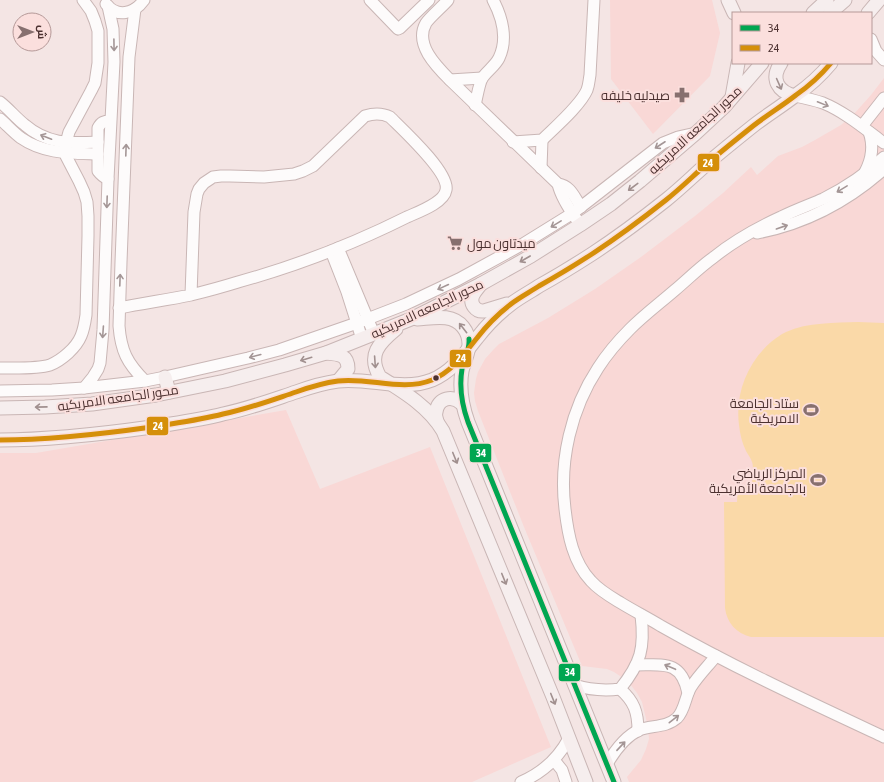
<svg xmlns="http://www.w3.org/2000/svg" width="884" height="782" font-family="'Asap Condensed',Cairo,sans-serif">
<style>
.built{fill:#f9d8d6}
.park{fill:#fad9a8}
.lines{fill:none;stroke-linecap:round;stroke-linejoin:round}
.minor-casing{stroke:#c9b6b5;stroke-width:13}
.major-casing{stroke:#c9b6b5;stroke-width:15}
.minor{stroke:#fdfbfb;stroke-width:11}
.major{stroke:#f6eeee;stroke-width:13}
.bus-1-casing{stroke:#fbdfdd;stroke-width:8}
.bus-2-casing{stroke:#fbdfdd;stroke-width:8}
.bus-1{stroke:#00a651;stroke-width:5}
.bus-2{stroke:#d58f0a;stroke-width:5}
.oneway{stroke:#a49696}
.oneway2{stroke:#a1908f}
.bus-dot{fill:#4c3130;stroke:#fbdfdd;stroke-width:1.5}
.labels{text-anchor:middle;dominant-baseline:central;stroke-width:4;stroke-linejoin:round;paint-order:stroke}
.poi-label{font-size:13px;fill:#4c3130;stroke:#fbdfdd;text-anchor:end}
.street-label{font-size:13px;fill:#4c3130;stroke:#fbdfdd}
.line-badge{stroke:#fbdfdd;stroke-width:1.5}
.badge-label{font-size:11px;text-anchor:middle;font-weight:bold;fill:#fff}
</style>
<rect width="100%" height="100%" fill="#f4e5e4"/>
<g class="built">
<path d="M610 0H712L720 33 710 76 653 134 611 79Z"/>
<path d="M884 78V782H629L627 777 641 760 646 749 649 739 648 727 642 702 637 693 630 684 623 678 614 672 607 669 582 666 524 527 478 411 475 401 474 393 476 379 478 372 485 359 494 349 499 344 548 318 595 289 641 257 695 216 723 193 751 167 757 175 778 156 802 147 815 140 841 125 853 115 871 95Z"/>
<path d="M286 410 320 489 430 447 551 747 472 782H0V453H36Z"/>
</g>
<path class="park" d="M858 322 884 323V637H751C736 633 727 623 725 608L724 502H737L738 486H752C752 481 754 466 752 462 751 458 748 455 746 451 742 443 740 434 739 425 735 394 747 363 771 342 775 339 781 334 786 332 808 322 835 323 858 322Z"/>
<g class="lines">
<g class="minor-casing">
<g id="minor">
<path d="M370 0 398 29 400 28 429 0"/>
<path d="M448 0C443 6 430 17 426 23 414 44 436 66 450 80L558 184C561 197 569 209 577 220"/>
<path d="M106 4C117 18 134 14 144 0"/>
<path d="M135 9 129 57 121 262 119 326C121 351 127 363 145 381"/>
<path d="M871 39 876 51 884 60"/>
<path d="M450 80 482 78"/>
<path d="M795 96C805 98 814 100 823 103 845 112 865 129 884 143"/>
<path d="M0 102C9 109 16 118 25 125 48 145 71 143 98 142"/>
<path d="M475 105C477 98 479 82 483 77 488 70 495 66 499 58 508 39 502 17 493 0"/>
<path d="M0 119C7 125 13 132 21 138 44 154 71 153 98 154"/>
<path d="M862 126 884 98"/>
<path d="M513 142 542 140C554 128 580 106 587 90 589 85 589 80 590 75L594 0"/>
<path d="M884 157C866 174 845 188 823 199 809 205 795 210 781 217 757 228 734 241 714 257 700 267 688 279 675 290 660 303 644 315 630 329 618 341 607 354 598 368 571 409 559 461 565 509 568 535 573 562 591 581 600 591 611 597 621 603 634 611 648 618 661 626 733 667 809 702 884 737"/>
<path d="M541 168 542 140"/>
<path d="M865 172C872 159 874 146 869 132"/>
<path d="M108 179C103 177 101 175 98 171V128C101 122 104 121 110 121"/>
<path d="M558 184C571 186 574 197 581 207"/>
<path d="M757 233C804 224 848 201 884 169"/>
<path d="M338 248 374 334"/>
<path d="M331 251 347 292 362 339"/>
<path d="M119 308C143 303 167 300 191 295 207 291 222 287 238 282 296 266 353 244 407 217 418 212 444 203 446 190 450 173 403 130 390 117 382 113 374 113 365 116L313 166 303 171 294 174 264 177 230 176H221L213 177 204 183 199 189 197 194 194 212 191 295"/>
<path d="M0 368C14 368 37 369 50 365 62 360 76 348 81 336 84 329 85 322 86 315L88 236V216L87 202 84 192 79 181 66 156V143L69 132 91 91 95 83 98 63V31L95 21 91 11 83 0"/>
<path d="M84 388 93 377 98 369 100 363 103 330 108 179 114 62 113 29 108 6"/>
<path d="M0 391 52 390 84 388 145 381 165 377 248 358 279 350 357 323 406 304 459 279 523 244 573 213 663 143 678 137 696 133"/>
<path d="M636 665C664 665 681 660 688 693"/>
<path d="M574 685C590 690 604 691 620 689 641 663 645 648 641 615"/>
<path d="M620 689C634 701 638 712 638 731"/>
<path d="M554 760 562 770 566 782"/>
<path d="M607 764C614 752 626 736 639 730 651 725 666 728 677 718 685 710 685 697 691 687 698 676 708 666 716 656"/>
<path d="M521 782C542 773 558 759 569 738"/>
</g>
</g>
<g class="major-casing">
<g id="major">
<path d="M728 0 734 13"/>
<path d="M813 13 827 0"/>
<path d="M830 13 845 0"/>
<path d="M868 13 879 0"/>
<path d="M781 63C770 79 778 92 795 96"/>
<path d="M732 97 738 63"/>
<path d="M481 284C478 288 475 291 473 295 469 304 476 312 484 311L507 304"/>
<path d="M417 319C433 318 452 313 463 327 467 332 469 338 469 344 469 353 464 362 462 371 459 388 462 405 468 422L614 782"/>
<path d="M396 329C379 343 367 355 380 377 404 392 429 407 443 431L553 697 586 782"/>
<path d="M326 353C338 354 348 354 348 369L339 380"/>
<path d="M165 377 169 392"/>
<path d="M0 408 45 407 92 404 156 395 225 381 285 365 326 353 411 319 481 284 531 256 580 225 611 204 640 181 696 133 724 107 762 63"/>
<path d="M437 421C436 418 435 415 436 412 438 397 453 395 462 404"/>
<path d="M0 440C51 440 102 434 152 427 176 423 200 420 223 414 248 409 272 400 296 392 310 387 323 383 338 381 369 377 402 392 432 380 453 371 464 354 477 338 487 325 498 314 511 304 520 297 530 292 539 286 557 276 575 265 592 254 618 237 642 219 666 200 681 188 694 175 709 162 723 150 738 138 753 126 767 115 782 106 796 95 809 86 821 75 831 63"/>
</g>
</g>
<use href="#minor" class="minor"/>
<use href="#major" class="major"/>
<g class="bus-1-casing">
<path id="bus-1" d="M469 339C470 350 464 359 462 369 459 387 462 405 468 422L614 782"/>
</g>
<g class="bus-2-casing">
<path id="bus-2" d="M0 440C51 440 102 434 152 427 176 423 200 420 223 414 248 409 272 400 296 392 310 387 323 383 338 381 369 377 402 392 432 380 453 371 464 354 477 338 487 325 498 314 511 304 520 297 530 292 539 286 557 276 575 265 592 254 618 237 642 219 666 200 681 188 694 175 709 162 723 150 738 138 753 126 767 115 782 106 796 95 809 86 821 75 831 63"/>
</g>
<use href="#bus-1" class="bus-1"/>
<use href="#bus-2" class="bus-2"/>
</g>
<defs><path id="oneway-shaft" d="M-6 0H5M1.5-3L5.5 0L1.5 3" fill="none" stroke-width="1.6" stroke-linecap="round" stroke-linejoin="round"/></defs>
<g class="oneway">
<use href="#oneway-shaft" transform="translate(114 45) rotate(89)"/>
<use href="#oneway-shaft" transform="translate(823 104) rotate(22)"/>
<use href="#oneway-shaft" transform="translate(46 137) rotate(-159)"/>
<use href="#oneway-shaft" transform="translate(660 145) rotate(147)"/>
<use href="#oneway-shaft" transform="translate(126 150) rotate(-88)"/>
<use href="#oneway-shaft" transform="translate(842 189) rotate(149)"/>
<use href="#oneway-shaft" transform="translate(107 202) rotate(92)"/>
<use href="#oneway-shaft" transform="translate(556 224) rotate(149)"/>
<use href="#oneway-shaft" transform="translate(782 227) rotate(-19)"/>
<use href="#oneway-shaft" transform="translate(120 280) rotate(-88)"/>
<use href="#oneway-shaft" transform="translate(443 287) rotate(155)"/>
<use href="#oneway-shaft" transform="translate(103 332) rotate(94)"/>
<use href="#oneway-shaft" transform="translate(255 356) rotate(165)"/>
<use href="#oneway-shaft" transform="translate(670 667) rotate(-157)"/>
<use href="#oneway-shaft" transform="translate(674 719) rotate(-38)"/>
<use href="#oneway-shaft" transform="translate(621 746) rotate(-47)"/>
</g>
<g class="oneway2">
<use href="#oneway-shaft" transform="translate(779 84) rotate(66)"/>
<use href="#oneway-shaft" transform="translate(633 187) rotate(143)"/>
<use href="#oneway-shaft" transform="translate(525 259) rotate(150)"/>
<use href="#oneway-shaft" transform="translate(463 328) rotate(-128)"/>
<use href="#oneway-shaft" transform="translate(306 359) rotate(163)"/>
<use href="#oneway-shaft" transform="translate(375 362) rotate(86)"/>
<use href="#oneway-shaft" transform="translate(41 407) rotate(179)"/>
<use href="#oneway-shaft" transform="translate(455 458) rotate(68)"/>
<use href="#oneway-shaft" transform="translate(504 579) rotate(68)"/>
<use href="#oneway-shaft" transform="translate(553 699) rotate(68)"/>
</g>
<defs>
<g id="pharmacy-bare" transform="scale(1.2)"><path d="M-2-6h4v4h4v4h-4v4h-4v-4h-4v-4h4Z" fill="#87706f" stroke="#fbdfdd" stroke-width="2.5" paint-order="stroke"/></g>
<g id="supermarket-bare" transform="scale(1.2)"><path d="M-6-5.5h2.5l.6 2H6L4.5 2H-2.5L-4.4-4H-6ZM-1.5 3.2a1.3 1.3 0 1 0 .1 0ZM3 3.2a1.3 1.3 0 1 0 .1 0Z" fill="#87706f" stroke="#fbdfdd" stroke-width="2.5" paint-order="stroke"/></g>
<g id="stadium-bare" transform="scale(1.2)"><path d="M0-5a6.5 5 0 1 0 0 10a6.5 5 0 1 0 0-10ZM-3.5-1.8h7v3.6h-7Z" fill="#87706f" stroke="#fbdfdd" stroke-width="2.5" paint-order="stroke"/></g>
</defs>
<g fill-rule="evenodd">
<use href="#pharmacy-bare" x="682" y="95"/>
<use href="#supermarket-bare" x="455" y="243"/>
<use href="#stadium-bare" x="811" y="410"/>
<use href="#stadium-bare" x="818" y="480"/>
</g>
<circle class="bus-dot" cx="436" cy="378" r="3.5"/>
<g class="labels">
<g class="poi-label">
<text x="670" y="95">صيدليه خليفه</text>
<text x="467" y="243" text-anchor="start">ميدتاون مول</text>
<text x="799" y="403">ستاد الجامعة<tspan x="799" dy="15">الامريكية</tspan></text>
<text x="806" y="473">المركز الرياضي<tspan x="806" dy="15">بالجامعة الأمريكية</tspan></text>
</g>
<g class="street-label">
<text transform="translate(695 130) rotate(-43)">محور الجامعه الامريكيه</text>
<text transform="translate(427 309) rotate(-25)">محور الجامعه الامريكيه</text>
<text transform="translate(118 398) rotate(-8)">محور الجامعه الامريكيه</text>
</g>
</g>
<g class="line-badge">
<rect x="697" y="153" width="23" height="19" rx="4" fill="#d58f0a"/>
<rect x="449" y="349" width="23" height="19" rx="4" fill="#d58f0a"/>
<rect x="146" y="416" width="23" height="20" rx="4" fill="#d58f0a"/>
<rect x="469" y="443" width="23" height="20" rx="4" fill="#00a651"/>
<rect x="558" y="663" width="23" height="19" rx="4" fill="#00a651"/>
</g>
<g class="badge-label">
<text x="708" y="167">24</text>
<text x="461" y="362">24</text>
<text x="158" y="430">24</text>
<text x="481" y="457">34</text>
<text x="570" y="676">34</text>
</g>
<rect x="732" y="12" width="140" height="52" fill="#fbdfdd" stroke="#b59998"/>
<rect x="740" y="25" width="20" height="6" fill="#00a651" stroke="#b59998"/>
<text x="768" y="32" font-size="12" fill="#4c3130">34</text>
<rect x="740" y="45" width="20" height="6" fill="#d58f0a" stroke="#b59998"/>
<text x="768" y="52" font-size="12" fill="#4c3130">24</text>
<g transform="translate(32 32) rotate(90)"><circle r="19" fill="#fbdfdd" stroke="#b59998"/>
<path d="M0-3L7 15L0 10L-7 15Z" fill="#87706f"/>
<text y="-6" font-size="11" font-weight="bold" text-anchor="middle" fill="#4c3130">ش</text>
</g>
</svg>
